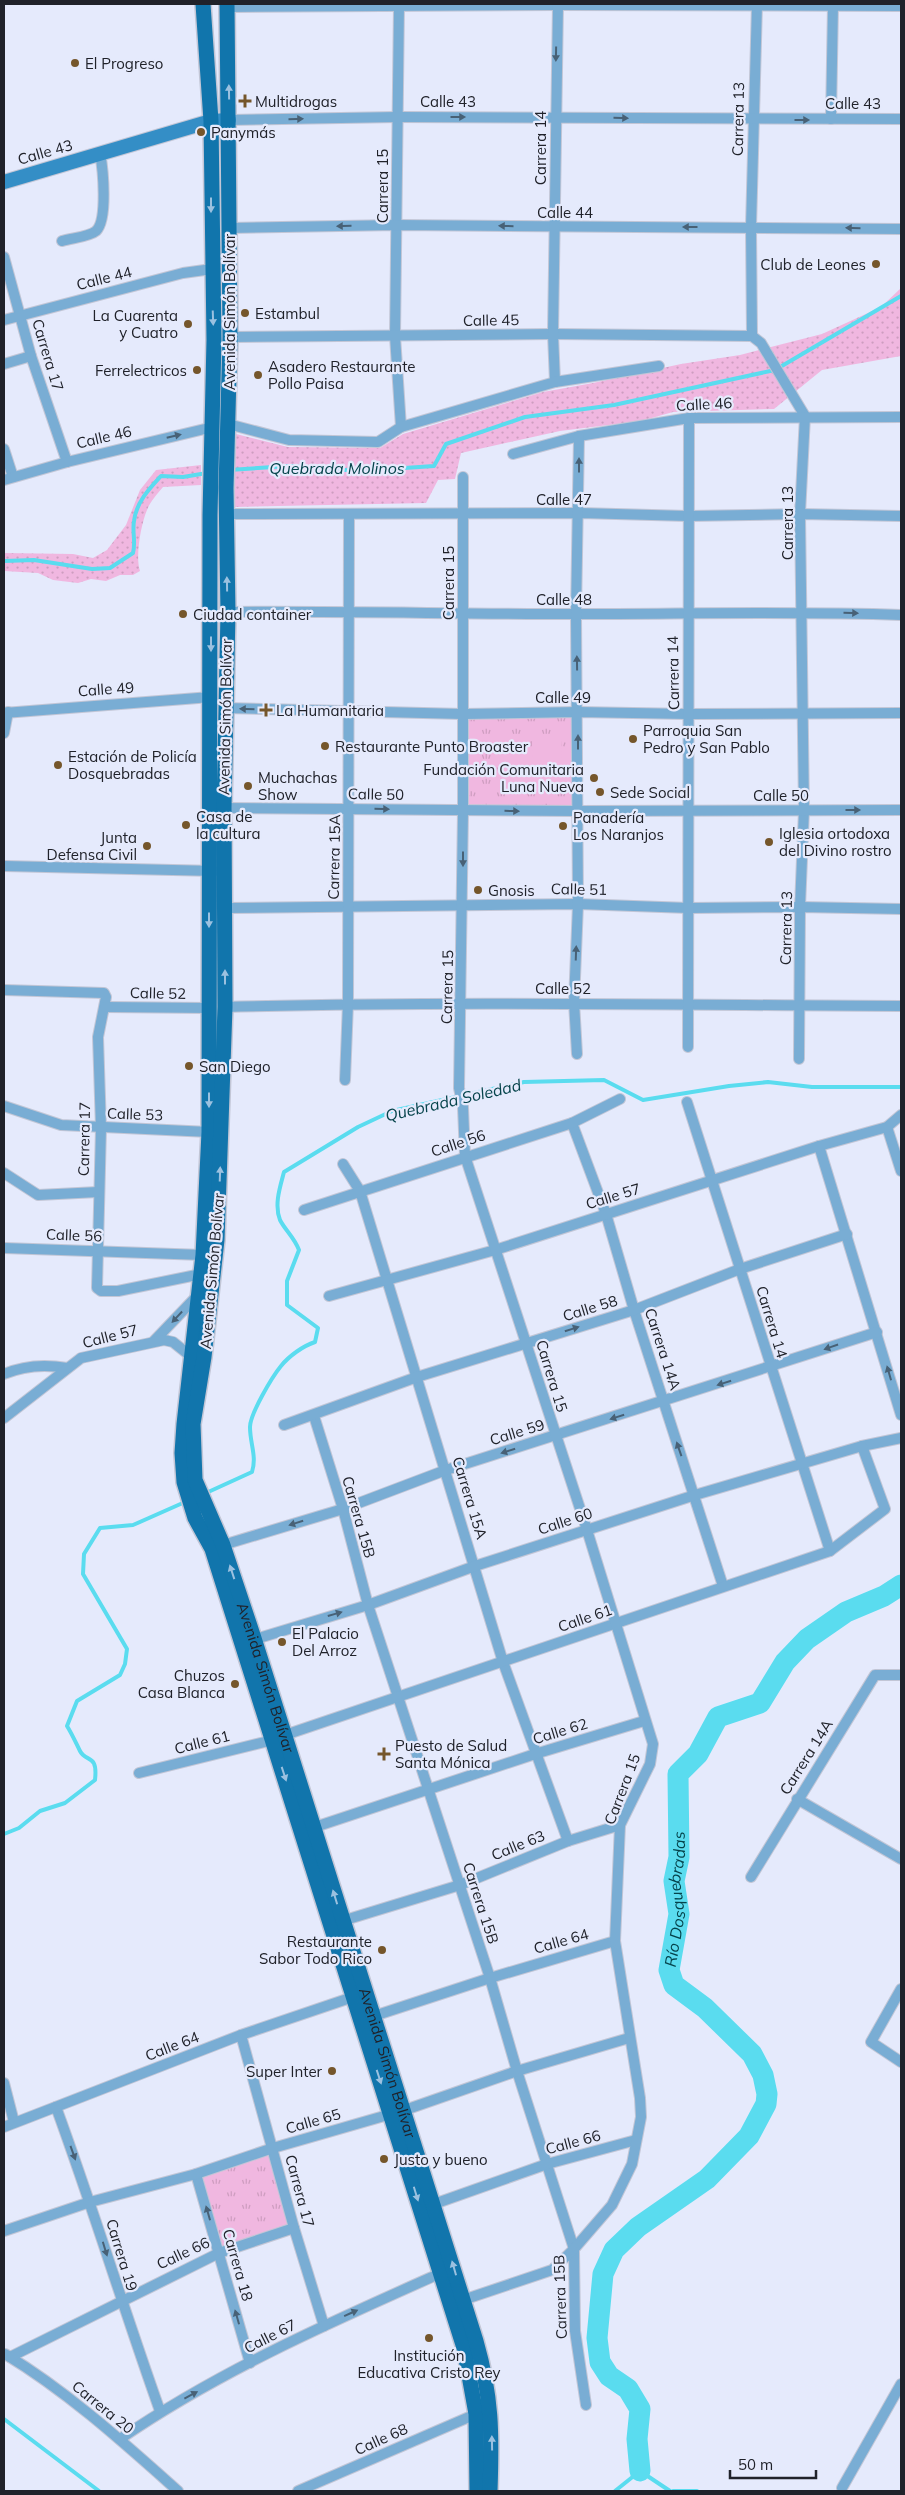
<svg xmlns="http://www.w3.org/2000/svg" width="905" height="2495" font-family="Mulish,sans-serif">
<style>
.grass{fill:url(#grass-dots)}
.park{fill:url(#park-tufts)}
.garden{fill:#f0b7e0}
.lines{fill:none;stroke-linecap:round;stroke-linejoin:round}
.stream{stroke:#5adcef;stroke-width:4}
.river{stroke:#5adcef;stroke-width:21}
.street-casing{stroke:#c2c6d6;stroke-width:12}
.secondary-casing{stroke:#c2c6d6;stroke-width:16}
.primary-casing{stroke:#c2c6d6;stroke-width:18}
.street{stroke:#79add4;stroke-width:10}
.secondary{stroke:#348ec6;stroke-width:14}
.primary{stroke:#1175ac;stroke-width:15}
.oneway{fill:#486176}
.oneway2{fill:#9bc1e0}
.poi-dot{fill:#75562b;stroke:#e5eafc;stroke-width:2}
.labels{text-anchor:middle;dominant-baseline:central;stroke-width:4.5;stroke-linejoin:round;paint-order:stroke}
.poi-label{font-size:15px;fill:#20222a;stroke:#e5eafc;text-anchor:start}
.street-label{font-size:15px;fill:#20222a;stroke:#e5eafc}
.water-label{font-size:16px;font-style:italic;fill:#05434b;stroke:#e5eafc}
</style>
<defs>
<pattern id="grass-dots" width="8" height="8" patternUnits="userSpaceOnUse" patternTransform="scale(1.25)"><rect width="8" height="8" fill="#f0b7e0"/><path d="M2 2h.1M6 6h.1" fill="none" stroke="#ce9dc0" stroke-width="1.8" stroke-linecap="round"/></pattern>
<pattern id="park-tufts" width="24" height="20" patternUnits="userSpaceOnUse" patternTransform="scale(1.25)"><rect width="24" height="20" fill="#f0b7e0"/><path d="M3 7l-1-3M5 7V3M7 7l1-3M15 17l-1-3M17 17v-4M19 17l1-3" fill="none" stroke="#ce9dc0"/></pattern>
</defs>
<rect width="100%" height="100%" fill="#e5eafc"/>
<g class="grass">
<path d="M901 288V356L822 370 774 409 673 412 641 421 560 431 461 453 455 479 438 480 426 503 235 507 228 432 288 447 380 448 403 434 543 392 593 383 681 364 740 355 822 334 881 307Z"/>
<path d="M201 465V485L163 487C157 494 150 502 147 510 141 524 135 557 140 571L133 575H120L106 581 91 579 78 583 53 580 38 573 4 571V553L73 554 93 558 107 550 126 525 140 490 156 470Z"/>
</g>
<g class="park">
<path d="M578 712 577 811 463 810V714Z"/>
<path d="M273 2148 294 2228 219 2253 196 2174Z"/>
</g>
<g class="garden">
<path d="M533 739H562L560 794 532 793Z"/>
<path d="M501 740H524L523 785H500Z"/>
</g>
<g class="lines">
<g class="stream">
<path d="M229 470 289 466 360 471 434 466 446 444 525 417 614 405 775 370 901 296"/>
<path d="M4 561 34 560 92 569 110 568 133 553C136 542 132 532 134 521 136 503 149 489 161 476L183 477 207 473"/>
<path d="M206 1493 252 1472C257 1456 250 1444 250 1427 250 1414 272 1377 281 1366 289 1356 303 1346 315 1342L318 1328 287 1305V1281L299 1250C294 1237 285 1230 280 1220 274 1205 280 1187 284 1172L358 1127 392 1111 524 1082 604 1080 643 1100 729 1086 768 1082 812 1087H901"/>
<path d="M4 1834 19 1828 40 1811 65 1803 95 1780C98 1753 86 1763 80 1751 76 1743 72 1734 67 1726L77 1701 120 1675 125 1664 127 1649 83 1574 84 1554 100 1528 133 1525 185 1502"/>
<path d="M4 2419 99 2491"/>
<path d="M615 2491 640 2471 670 2491"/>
<path d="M673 2491H697"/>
</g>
<path class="river" id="s1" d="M640 2471 637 2439 640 2409 628 2389 609 2376 600 2362 597 2338 603 2274 614 2250 638 2227 707 2179 749 2136 766 2104 767 2094 763 2075 752 2054 705 2008 674 1985 669 1970 679 1914 674 1881 679 1857 678 1774 698 1754 718 1717 760 1703 785 1662 807 1639 846 1612 884 1596 901 1585"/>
<g class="street-casing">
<g id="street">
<path d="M399 4 395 336 401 427"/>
<path d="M757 4 751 227 752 336 761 343 805 416 800 514 804 810 800 907 799 1059"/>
<path d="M227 7 558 5 901 6"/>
<path d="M831 119 833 4"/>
<path d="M229 120 398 117 901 119"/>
<path d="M229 228 397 225 901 229"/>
<path d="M62 241C71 238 89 237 96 231 108 220 103 169 100 153"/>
<path d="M4 257 31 356 67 462"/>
<path d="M4 320 183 273 212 269"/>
<path d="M230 337 553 334 752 336"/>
<path d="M4 364 31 356"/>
<path d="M555 382 553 334 558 4"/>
<path d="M228 424 289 440 378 442 401 427 555 382 659 366"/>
<path d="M4 449 13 477"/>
<path d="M513 454 579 436 689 418 901 417"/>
<path d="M4 480 67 462 213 427"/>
<path d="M226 514 580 513 688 516 800 514 901 516"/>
<path d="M228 612C344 611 460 614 576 614 684 614 793 611 901 615"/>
<path d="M225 708 463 714 578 712 688 714 901 713"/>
<path d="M4 713 211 697"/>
<path d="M4 733 8 712"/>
<path d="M219 808 577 811 901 810"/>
<path d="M4 866 215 871"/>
<path d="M226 908 578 904 689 908 800 907 901 909"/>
<path d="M4 990 104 993 106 997 98 1037 101 1128 97 1288 101 1291H118L201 1274"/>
<path d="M105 1007 210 1008"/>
<path d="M225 1007C451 1001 676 1005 901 1006"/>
<path d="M688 1047 689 418"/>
<path d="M577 1054 574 1002 578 904 576 614 579 436"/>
<path d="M345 1080 348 1003 349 514"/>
<path d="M687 1102 830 1551"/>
<path d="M4 1106 61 1125 209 1132"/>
<path d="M572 1123 606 1214 634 1310 723 1586"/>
<path d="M887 1127 901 1171"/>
<path d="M819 1146 901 1415"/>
<path d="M343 1164 360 1191 503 1662 568 1841"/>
<path d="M4 1173 38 1195 98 1192"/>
<path d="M304 1210 572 1123 620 1099"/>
<path d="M4 1248 203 1255"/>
<path d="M329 1296 495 1250 819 1146 887 1127 901 1115"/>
<path d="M154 1341 199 1294"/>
<path d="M4 1374C25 1365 45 1364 67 1368"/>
<path d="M314 1416 343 1509 368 1605 490 1978 517 2071 574 2249 575 2331 586 2405"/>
<path d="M4 1418 81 1358 164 1340 173 1342 193 1358"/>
<path d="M284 1425 417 1377 634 1310 740 1269 847 1234"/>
<path d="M223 1545 343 1509 446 1470 877 1332"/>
<path d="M249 1641 368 1605 475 1566 695 1495 862 1446 901 1438"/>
<path d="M285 1735 830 1551 885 1509 862 1446"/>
<path d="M139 1773 273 1740"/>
<path d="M797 1799 901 1859"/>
<path d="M315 1827 535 1754 644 1721"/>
<path d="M751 1877 875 1675H901"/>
<path d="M342 1921 460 1885 568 1841 620 1825"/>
<path d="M901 1989 871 2042 901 2062"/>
<path d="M374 2016 490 1978 615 1941"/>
<path d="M241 2035 294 2228 324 2326"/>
<path d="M4 2083 14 2122"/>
<path d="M56 2107C93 2208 124 2310 160 2411"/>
<path d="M4 2127 241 2035 353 1997"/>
<path d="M196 2174 250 2363"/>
<path d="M434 2204 547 2164 636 2140"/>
<path d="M4 2231 90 2202 196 2174 273 2148 405 2110 517 2071 629 2038"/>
<path d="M463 2300 552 2270 574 2249 612 2205 632 2164 641 2117 640 2098 615 1941 620 1825 650 1764 653 1744 587 1530 465 1156 463 1107 459 1088 463 810V477"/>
<path d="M5 2354C68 2392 123 2442 178 2491"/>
<path d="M10 2357 219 2253 294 2228"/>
<path d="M120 2439C219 2371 331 2322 441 2273"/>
<path d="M842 2488 901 2384"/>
<path d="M298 2491 476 2414"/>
</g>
</g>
<g class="secondary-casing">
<path id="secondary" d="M4 182 211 121 229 120"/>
</g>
<g class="primary-casing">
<g id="primary">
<path d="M203 4 211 121 214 340 210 515 209 1132 203 1255 184 1424 182 1453 184 1482 195 1518 212 1549 464 2348 476 2414 477 2491"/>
<path id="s2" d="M227 4 230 337 226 488 228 612 224 808 225 1007 217 1240 204 1357 193 1424 195 1480 223 1545 254 1638 476 2341C492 2397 492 2433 490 2491"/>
</g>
</g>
<use href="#street" class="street"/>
<use href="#secondary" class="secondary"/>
<use href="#primary" class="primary"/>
</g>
<defs><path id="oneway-solid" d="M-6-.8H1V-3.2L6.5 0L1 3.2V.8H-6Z" transform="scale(1.25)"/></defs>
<g class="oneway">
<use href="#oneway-solid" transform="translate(556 54) rotate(91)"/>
<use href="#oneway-solid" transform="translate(458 117)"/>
<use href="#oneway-solid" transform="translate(621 118) rotate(1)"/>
<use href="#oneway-solid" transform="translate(296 119) rotate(-1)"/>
<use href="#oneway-solid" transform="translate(802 120)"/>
<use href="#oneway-solid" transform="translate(344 226) rotate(179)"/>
<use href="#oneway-solid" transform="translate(506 226) rotate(-179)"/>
<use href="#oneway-solid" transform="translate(690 227) rotate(180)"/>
<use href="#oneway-solid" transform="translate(853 228) rotate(-179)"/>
<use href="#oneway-solid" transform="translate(174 436) rotate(-13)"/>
<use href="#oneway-solid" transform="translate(579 465) rotate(-90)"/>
<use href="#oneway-solid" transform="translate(851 613) rotate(2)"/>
<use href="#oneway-solid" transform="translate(577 663) rotate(-91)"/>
<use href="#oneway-solid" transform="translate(247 709) rotate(-179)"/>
<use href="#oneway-solid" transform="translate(578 742) rotate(-90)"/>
<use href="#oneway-solid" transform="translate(382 809) rotate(1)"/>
<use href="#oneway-solid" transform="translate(853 810)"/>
<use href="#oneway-solid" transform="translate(512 811) rotate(1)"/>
<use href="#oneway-solid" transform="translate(463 859) rotate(90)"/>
<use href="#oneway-solid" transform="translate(576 953) rotate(-88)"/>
<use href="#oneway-solid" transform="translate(177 1317) rotate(133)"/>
<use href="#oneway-solid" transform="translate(572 1329) rotate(-17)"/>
<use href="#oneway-solid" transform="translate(831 1347) rotate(161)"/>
<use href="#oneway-solid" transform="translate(889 1373) rotate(-106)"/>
<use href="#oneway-solid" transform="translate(724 1383) rotate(162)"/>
<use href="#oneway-solid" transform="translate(617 1417) rotate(163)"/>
<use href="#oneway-solid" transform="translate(679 1449) rotate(-109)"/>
<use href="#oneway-solid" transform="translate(508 1451) rotate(163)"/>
<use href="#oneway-solid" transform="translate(296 1523) rotate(163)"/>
<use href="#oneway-solid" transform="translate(335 1614) rotate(-16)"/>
<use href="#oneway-solid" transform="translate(73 2153) rotate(70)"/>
<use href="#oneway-solid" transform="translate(208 2213) rotate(-106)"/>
<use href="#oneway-solid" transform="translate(105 2249) rotate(73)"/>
<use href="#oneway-solid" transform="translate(351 2313) rotate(-24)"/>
<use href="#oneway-solid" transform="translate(237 2317) rotate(-106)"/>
<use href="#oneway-solid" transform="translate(191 2395) rotate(-28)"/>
</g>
<g class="oneway2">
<use href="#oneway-solid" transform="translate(229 92) rotate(-91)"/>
<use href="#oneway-solid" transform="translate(211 205) rotate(90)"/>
<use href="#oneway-solid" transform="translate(213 318) rotate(88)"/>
<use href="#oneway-solid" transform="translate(227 584) rotate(-91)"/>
<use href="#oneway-solid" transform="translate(211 644) rotate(90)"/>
<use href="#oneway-solid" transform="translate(209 920) rotate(90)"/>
<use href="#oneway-solid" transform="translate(225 977) rotate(-90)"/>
<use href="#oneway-solid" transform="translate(209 1100) rotate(90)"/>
<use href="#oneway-solid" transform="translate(220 1174) rotate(-88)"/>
<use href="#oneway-solid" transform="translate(232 1572) rotate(-108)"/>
<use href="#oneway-solid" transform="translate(284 1774) rotate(72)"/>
<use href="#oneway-solid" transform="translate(335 1897) rotate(-107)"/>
<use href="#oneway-solid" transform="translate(379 2077) rotate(72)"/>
<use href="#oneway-solid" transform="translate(416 2194) rotate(73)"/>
<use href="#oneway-solid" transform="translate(454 2268) rotate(-106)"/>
<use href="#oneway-solid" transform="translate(492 2443) rotate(-91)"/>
</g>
<g class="poi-dot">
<circle cx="75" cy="63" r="5"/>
<path d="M242.5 93.5h5v5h5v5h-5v5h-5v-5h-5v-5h5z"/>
<circle cx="201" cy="132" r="5"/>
<circle cx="876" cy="264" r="5"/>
<circle cx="245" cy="313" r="5"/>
<circle cx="188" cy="324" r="5"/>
<circle cx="197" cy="370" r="5"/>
<circle cx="258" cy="375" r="5"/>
<circle cx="183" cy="614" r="5"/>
<path d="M263.5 702.5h5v5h5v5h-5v5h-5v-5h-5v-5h5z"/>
<circle cx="633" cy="739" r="5"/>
<circle cx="325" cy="746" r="5"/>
<circle cx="58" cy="765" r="5"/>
<circle cx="594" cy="778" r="5"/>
<circle cx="248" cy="786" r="5"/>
<circle cx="600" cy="792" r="5"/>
<circle cx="186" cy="825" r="5"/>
<circle cx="563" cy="826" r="5"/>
<circle cx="769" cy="842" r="5"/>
<circle cx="147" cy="846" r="5"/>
<circle cx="478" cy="890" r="5"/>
<circle cx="189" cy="1066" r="5"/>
<circle cx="282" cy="1642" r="5"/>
<circle cx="235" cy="1684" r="5"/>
<path d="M381.5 1746.5h5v5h5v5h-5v5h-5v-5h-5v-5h5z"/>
<circle cx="382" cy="1950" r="5"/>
<circle cx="332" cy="2071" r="5"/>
<circle cx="384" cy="2159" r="5"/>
<circle cx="429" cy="2338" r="5"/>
</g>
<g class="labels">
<g class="poi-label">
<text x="85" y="63">El Progreso</text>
<text x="255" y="101">Multidrogas</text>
<text x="211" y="132">Panymás</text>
<text x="866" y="264" text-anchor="end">Club de Leones</text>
<text x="255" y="313">Estambul</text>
<text x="178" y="315" text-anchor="end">La Cuarenta<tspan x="178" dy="17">y Cuatro</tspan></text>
<text x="268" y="366">Asadero Restaurante<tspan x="268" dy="17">Pollo Paisa</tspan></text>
<text x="187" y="370" text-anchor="end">Ferrelectricos</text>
<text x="193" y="614">Ciudad container</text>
<text x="276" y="710">La Humanitaria</text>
<text x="643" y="730">Parroquia San<tspan x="643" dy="17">Pedro y San Pablo</tspan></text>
<text x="335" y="746">Restaurante Punto Broaster</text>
<text x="68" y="756">Estación de Policía<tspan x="68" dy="17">Dosquebradas</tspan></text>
<text x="584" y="769" text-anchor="end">Fundación Comunitaria<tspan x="584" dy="17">Luna Nueva</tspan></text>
<text x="258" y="777">Muchachas<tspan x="258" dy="17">Show</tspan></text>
<text x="610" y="792">Sede Social</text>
<text x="196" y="816">Casa de<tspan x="196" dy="17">la cultura</tspan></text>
<text x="573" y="817">Panadería<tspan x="573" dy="17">Los Naranjos</tspan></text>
<text x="779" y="833">Iglesia ortodoxa<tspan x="779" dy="17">del Divino rostro</tspan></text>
<text x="137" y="837" text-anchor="end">Junta<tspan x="137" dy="17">Defensa Civil</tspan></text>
<text x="488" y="890">Gnosis</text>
<text x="199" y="1066">San Diego</text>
<text x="292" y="1633">El Palacio<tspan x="292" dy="17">Del Arroz</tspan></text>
<text x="225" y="1675" text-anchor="end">Chuzos<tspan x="225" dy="17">Casa Blanca</tspan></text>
<text x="395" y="1745">Puesto de Salud<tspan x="395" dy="17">Santa Mónica</tspan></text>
<text x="372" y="1941" text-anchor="end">Restaurante<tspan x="372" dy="17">Sabor Todo Rico</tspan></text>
<text x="322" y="2071" text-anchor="end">Super Inter</text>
<text x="394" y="2159">Justo y bueno</text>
<text x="429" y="2355" text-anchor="middle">Institución<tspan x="429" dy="17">Educativa Cristo Rey</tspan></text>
</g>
<g class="street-label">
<text x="448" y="101">Calle 43</text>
<text x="853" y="103">Calle 43</text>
<text transform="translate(738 119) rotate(-89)">Carrera 13</text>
<text transform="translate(540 148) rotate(-90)">Carrera 14</text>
<text transform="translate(45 152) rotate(-16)">Calle 43</text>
<text transform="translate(382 186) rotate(-90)">Carrera 15</text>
<text x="565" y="212">Calle 44</text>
<text transform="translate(104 278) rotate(-14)">Calle 44</text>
<text transform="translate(229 312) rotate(-90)">Avenida Simón Bolívar</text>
<text transform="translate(491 320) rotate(-1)">Calle 45</text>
<text transform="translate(48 355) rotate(73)">Carrera 17</text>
<text transform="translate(704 404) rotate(-3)">Calle 46</text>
<text transform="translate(104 437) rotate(-13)">Calle 46</text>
<text x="564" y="499">Calle 47</text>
<text transform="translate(787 523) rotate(-90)">Carrera 13</text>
<text transform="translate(448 583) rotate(-90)">Carrera 15</text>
<text x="564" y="599">Calle 48</text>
<text transform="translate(673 673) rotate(-91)">Carrera 14</text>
<text transform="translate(106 689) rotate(-4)">Calle 49</text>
<text x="563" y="697">Calle 49</text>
<text transform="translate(225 717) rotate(-89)">Avenida Simón Bolívar</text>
<text transform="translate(376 794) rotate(1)">Calle 50</text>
<text x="781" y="795">Calle 50</text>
<text transform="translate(334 857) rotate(-89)">Carrera 15A</text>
<text transform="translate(579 889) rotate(1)">Calle 51</text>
<text transform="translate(786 928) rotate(-89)">Carrera 13</text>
<text transform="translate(447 987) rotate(-89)">Carrera 15</text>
<text x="563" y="988">Calle 52</text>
<text transform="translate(158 993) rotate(1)">Calle 52</text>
<text transform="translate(135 1114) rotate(2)">Calle 53</text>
<text transform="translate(84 1139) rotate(-89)">Carrera 17</text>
<text transform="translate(458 1143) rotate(-18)">Calle 56</text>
<text transform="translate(613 1196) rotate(-17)">Calle 57</text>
<text transform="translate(74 1235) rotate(2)">Calle 56</text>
<text transform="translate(212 1271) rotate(-85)">Avenida Simón Bolívar</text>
<text transform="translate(590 1308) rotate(-17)">Calle 58</text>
<text transform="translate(772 1322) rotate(73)">Carrera 14</text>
<text transform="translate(110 1336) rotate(-14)">Calle 57</text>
<text transform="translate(663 1349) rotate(72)">Carrera 14A</text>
<text transform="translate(552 1376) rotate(73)">Carrera 15</text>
<text transform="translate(517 1432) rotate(-17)">Calle 59</text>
<text transform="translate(470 1498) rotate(73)">Carrera 15A</text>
<text transform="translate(359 1517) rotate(74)">Carrera 15B</text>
<text transform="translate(565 1521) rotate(-18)">Calle 60</text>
<text transform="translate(585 1618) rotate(-19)">Calle 61</text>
<text stroke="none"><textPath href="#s2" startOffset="1688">Avenida Simón Bolívar</textPath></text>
<text transform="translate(560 1731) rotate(-17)">Calle 62</text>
<text transform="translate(202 1742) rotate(-14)">Calle 61</text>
<text transform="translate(806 1757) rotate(-58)">Carrera 14A</text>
<text transform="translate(622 1789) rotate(-69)">Carrera 15</text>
<text transform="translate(518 1845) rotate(-22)">Calle 63</text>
<text transform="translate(481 1903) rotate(72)">Carrera 15B</text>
<text transform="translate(561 1941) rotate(-16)">Calle 64</text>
<text transform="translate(172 2046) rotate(-21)">Calle 64</text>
<text stroke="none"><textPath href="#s2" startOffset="2092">Avenida Simón Bolívar</textPath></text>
<text transform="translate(313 2121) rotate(-16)">Calle 65</text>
<text transform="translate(573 2142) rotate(-15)">Calle 66</text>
<text transform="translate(300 2191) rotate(75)">Carrera 17</text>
<text transform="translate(183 2253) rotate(-25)">Calle 66</text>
<text transform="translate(122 2255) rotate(73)">Carrera 19</text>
<text transform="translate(238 2265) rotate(74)">Carrera 18</text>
<text transform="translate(560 2297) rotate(-92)">Carrera 15B</text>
<text transform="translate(270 2336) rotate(-27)">Calle 67</text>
<text transform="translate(103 2407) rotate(39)">Carrera 20</text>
<text transform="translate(381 2439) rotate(-24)">Calle 68</text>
</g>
<g class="water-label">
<text x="337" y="468">Quebrada Molinos</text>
<text transform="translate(453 1100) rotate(-13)">Quebrada Soledad</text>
<text stroke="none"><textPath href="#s1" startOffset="699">Río Dosquebradas</textPath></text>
</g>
</g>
<rect width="905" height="2495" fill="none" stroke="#20222a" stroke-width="10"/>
<path d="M730 2470v8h86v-8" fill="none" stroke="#20222a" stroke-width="2.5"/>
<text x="738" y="2470" font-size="15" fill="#20222a" stroke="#e5eafc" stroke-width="4" paint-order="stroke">50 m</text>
</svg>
